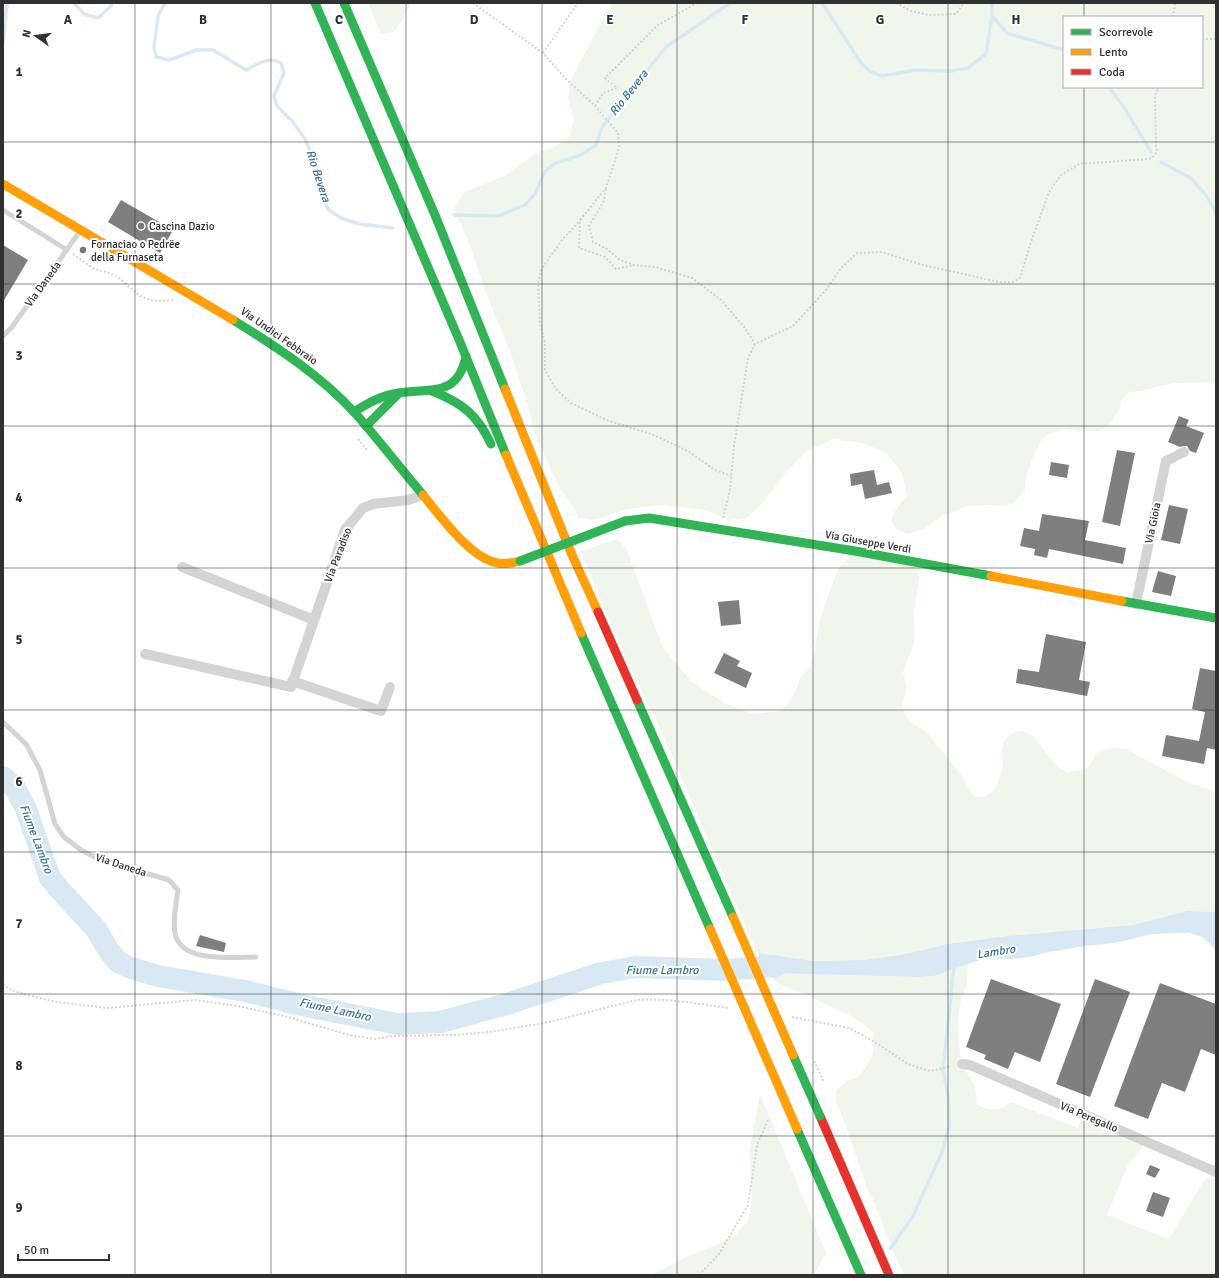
<svg xmlns="http://www.w3.org/2000/svg" width="1219" height="1278" font-family="Signika,sans-serif">
<style>
.green{fill:#f1f6ec;fill-rule:evenodd}
.water{fill:#d8e9f4}
.lines{fill:none;stroke-linecap:round;stroke-linejoin:round}
.stream{stroke:#d8e9f4;stroke-width:3.5}
.river{stroke:#d8e9f4;stroke-width:22}
.building{fill:#7f7f7f}
.path{stroke:#d4d4d4;stroke-width:2;stroke-dasharray:2 2;stroke-linecap:butt}
.lane{stroke:#d4d4d4;stroke-width:5}
.street{stroke:#d4d4d4;stroke-width:10}
.fast{stroke:#30b455;stroke-width:9}
.slow{stroke:#ff9f0a;stroke-width:9}
.jam{stroke:#e5322d;stroke-width:9}
.fast-bridge{stroke:#30b455;stroke-width:9}
.slow-bridge{stroke:#ff9f0a;stroke-width:9}
.grid{fill:none;stroke:#303030;stroke-width:1;stroke-opacity:0.55}
.poi-dot{fill:#787878;stroke:#fff;stroke-width:1.5}
.labels{text-anchor:middle;dominant-baseline:central;stroke-width:4;stroke-linejoin:round;paint-order:stroke}
.poi-label{font-size:11px;fill:#303030;stroke:#fff;text-anchor:start}
.street-label{font-size:11px;fill:#303030;stroke:#fff}
.water-label{font-size:12px;font-style:italic;fill:#367299;stroke:#fff}
.grid-label{font-size:13px;text-anchor:middle;font-weight:bold;fill:#303030;stroke:#fff;stroke-width:4;stroke-linejoin:round;paint-order:stroke}
</style>
<rect width="100%" height="100%" fill="#fff"/>
<g class="green">
<path d="M368 3H411L404 17 394 32 381 34Z"/>
<path d="M612 3H1216V382L1173 383 1142 391 1130 392 1121 401 1119 409 1112 422 1100 431H1081L1065 429 1044 436 1032 459 1026 477 1025 490 1014 503 1004 506 990 505 968 506 942 516 924 529 907 534 896 529 891 521 893 514 907 495 902 473 885 452 862 443 834 439 808 450 788 470 765 500 747 518 729 520 705 510 661 505 629 509 593 520 579 518 569 500 560 489 534 432 528 406 511 354 486 293 468 240 454 209 464 192 504 176 536 153 556 146 570 136 574 118 568 99 570 81ZM1064 17H1202V87H1064Z"/>
<path d="M617 539 626 548 663 648 692 682 726 704 753 714 780 711 788 704 795 693 800 678 810 667 814 653 820 619 838 569 855 551 921 563 914 613 915 640 903 672 907 688 901 707 909 720 928 734 960 773 972 794 978 797 986 796 995 790 1003 767 1002 750 1004 741 1010 735 1016 732 1023 731 1033 736 1057 766 1067 772 1083 770 1091 764 1096 753 1112 748 1126 749 1189 783 1206 788 1216 793V912L1187 911 1133 925 1007 936 947 944 901 955 862 960 814 961 758 953 750 937 666 741 616 637 581 551Z"/>
<path d="M968 964 967 983 960 1004 958 1027 960 1054 962 1064 975 1086 977 1105C990 1110 1000 1113 1011 1102L1078 1128 1081 1120 1144 1145 1127 1167 1107 1215 1169 1239 1206 1177 1216 1180V1275H904L893 1252 874 1201 868 1191 844 1121 836 1102V1090L847 1081 857 1078 867 1066 873 1054 874 1033 855 1018 798 991 780 985 767 973 919 977 934 976Z"/>
<path d="M760 1094 826 1253 814 1275H651L686 1257 721 1243 736 1234 747 1222 751 1208 752 1190 749 1154Z"/>
</g>
<path class="water" d="M1187 911 1216 912V950L1202 937 1189 933 1152 934 1115 943 1084 946 1044 953 1031 957 1010 959 985 958 934 976 919 977 767 973 758 953 814 961 862 960 901 955 947 944 1007 936 1133 925Z"/>
<g class="lines">
<g class="stream">
<path d="M74 3 84 14 98 18 111 6V3"/>
<path d="M165 3 158 16 154 47 156 57 169 60 197 50H213L246 70C258 64 268 56 281 63L284 73 274 96 277 106 292 121 305 139 318 171 322 198 329 210 341 218 359 224 393 228"/>
<path d="M822 3 862 64 871 72 882 76 916 70 951 71 968 68 986 54 992 16V3"/>
<path d="M992 16 1007 33 1064 50"/>
<path d="M3 43 7 3"/>
<path d="M1109 87 1125 109 1151 152"/>
<path d="M1161 162 1191 178 1206 195 1216 213"/>
<path d="M454 215 498 216 525 205 535 194 545 171 556 163 581 155 596 145 602 127 666 47 730 3"/>
<path d="M890 1249 913 1216 942 1152 949 1126 948 1096 943 1070 954 966"/>
</g>
<path class="river" d="M3 777 15 788 26 809 50 878 60 890 96 929 109 951 118 962 131 968 158 976 245 991 301 1005 398 1024 440 1022 504 1005 601 973 636 967 727 970 776 966"/>
</g>
<g class="building">
<path d="M121 200 173 230 160 253 108 222Z"/>
<path d="M3 245 28 260 3 302Z"/>
<path d="M1179 416 1189 420 1186 426 1204 433 1196 453 1190 451 1187 446H1184L1180 447 1168 442Z"/>
<path d="M1117 450 1135 453 1120 526 1102 522Z"/>
<path d="M1051 462 1069 465 1067 478 1049 475Z"/>
<path d="M874 470 877 485 889 482 892 493 865 499 862 484 851 486 850 474Z"/>
<path d="M1169 505 1188 509 1180 544 1161 540Z"/>
<path d="M1042 514 1089 521 1085 540 1126 548 1123 564 1049 549 1047 558 1034 555 1035 549 1020 546 1024 528 1039 531Z"/>
<path d="M1158 571 1176 576 1171 596 1152 592Z"/>
<path d="M739 600 741 624 721 626 718 602Z"/>
<path d="M1046 634 1086 642 1079 680 1090 682 1087 696 1016 683 1018 669 1039 672Z"/>
<path d="M724 653 740 661 737 666 752 673 746 688 714 673Z"/>
<path d="M1200 668 1216 671V750L1207 748 1204 764 1162 756 1166 735 1199 741 1205 712 1192 709Z"/>
<path d="M200 935 226 943 224 952 196 946Z"/>
<path d="M991 979 1061 1004 1040 1062 1015 1052 1008 1069 984 1059 986 1055 966 1047Z"/>
<path d="M1095 979 1130 992 1090 1097 1056 1084Z"/>
<path d="M1160 983 1216 1004V1055L1201 1049 1185 1092 1162 1083 1148 1119 1114 1106Z"/>
<path d="M1150 1165 1160 1169 1155 1178 1146 1174Z"/>
<path d="M1153 1192 1170 1198 1163 1217 1146 1211Z"/>
</g>
<g class="lines">
<g class="path">
<path d="M473 3 543 53 566 79 595 106 618 133 619 148 606 188 580 220 579 248 605 257 616 269 634 265"/>
<path d="M896 3 911 11 929 15 956 14 964 3"/>
<path d="M1173 17 1175 3"/>
<path d="M1202 39H1216"/>
<path d="M543 53 578 3"/>
<path d="M595 106 603 93 617 88 605 78 658 25 697 3"/>
<path d="M606 189 604 201 589 226 593 242 607 249 620 260 634 265 655 267 692 278 721 300 745 328 755 344"/>
<path d="M581 219 562 240 542 268 538 283 540 323 545 344V370L556 389 571 403 609 421 651 434 688 451 715 470 731 476"/>
<path d="M73 254 94 269 110 273 119 278 140 296 151 300 158 301 174 300"/>
<path d="M358 439 368 451"/>
<path d="M723 518 730 489 734 446 748 358 755 344 793 326 826 290 841 268 857 253 882 252 923 265 999 282H1013L1020 278 1030 245 1049 192 1061 175 1079 164 1149 159 1154 156 1157 151 1156 146 1155 95 1159 87"/>
<path d="M3 984 9 989 23 994 57 1002 107 1008 195 1000 237 1006 284 1016 349 1035 375 1039 391 1036 456 1035 489 1032 545 1023 637 1000C668 998 698 1004 729 1008"/>
<path d="M792 1017 849 1028 875 1042 908 1064 919 1068 931 1071 951 1066"/>
<path d="M814 1061 824 1082"/>
<path d="M699 1275 719 1254 748 1205 757 1145 769 1118"/>
</g>
<g class="lane">
<path d="M3 210 67 250"/>
<path d="M3 336 12 327 80 231"/>
<path d="M3 722 26 744 40 770 55 824 64 837 81 850 98 859 169 880 178 890C176 903 172 925 176 937 185 963 234 957 256 957"/>
</g>
<g class="street">
<path d="M182 567 314 620"/>
<path d="M1136 604 1166 461 1184 452"/>
<path d="M145 654 291 687 345 530 363 508 373 504 408 500 423 495"/>
<path d="M292 681 381 711 390 687"/>
<path d="M962 1064 970 1065 1216 1172"/>
</g>
<g class="fast">
<path d="M315 3 460 342 506 455"/>
<path d="M344 3 435 215 505 389"/>
<path d="M233 320C277 347 320 375 355 413 378 439 400 468 423 495"/>
<path d="M432 391C462 403 477 414 491 444"/>
<path d="M354 412C368 403 382 395 399 393 431 388 458 397 466 356"/>
<path d="M366 426 399 393"/>
<path d="M625 521 649 518 855 551 991 576"/>
<path d="M1122 601 1216 618"/>
<path d="M581 633 710 929"/>
<path d="M637 700 733 917"/>
<path d="M797 1129 861 1275"/>
</g>
<g class="slow">
<path d="M3 184 233 320"/>
<path d="M505 389 572 555 598 612"/>
<path d="M506 455 581 633"/>
<path d="M423 495C440 516 471 559 498 563 506 564 513 563 520 561"/>
<path d="M991 576 1122 601"/>
</g>
<g class="jam">
<path d="M598 612 637 700"/>
<path d="M820 1116 889 1275"/>
</g>
<g class="fast-bridge">
<path d="M520 561 625 521"/>
<path d="M793 1055 820 1116"/>
</g>
<g class="slow-bridge">
<path d="M733 917 793 1055"/>
<path d="M710 929 797 1129"/>
</g>
</g>
<path class="grid" d="M135 3V1275M271 3V1275M406 3V1275M542 3V1275M677 3V1275M813 3V1275M948 3V1275M1084 3V17M1084 87V1275M3 142H1216M3 284H1216M3 426H1216M3 568H1216M3 710H1216M3 852H1216M3 994H1216M3 1136H1216"/>
<g class="poi-dot">
<circle cx="141" cy="226" r="4"/>
<circle cx="83" cy="250" r="4"/>
</g>
<g class="labels">
<g class="poi-label">
<text x="149" y="226">Cascina Dazio</text>
<text x="91" y="244">Fornaciao o Pedrëe<tspan x="91" dy="13">della Furnaseta</tspan></text>
</g>
<g class="street-label">
<text transform="translate(43 284) rotate(-54)">Via Daneda</text>
<text transform="translate(279 336) rotate(35)">Via Undici Febbraio</text>
<text transform="translate(1153 523) rotate(-78)">Via Gioia</text>
<text transform="translate(868 542) rotate(10)">Via Giuseppe Verdi</text>
<text transform="translate(338 555) rotate(-69)">Via Paradiso</text>
<text transform="translate(121 865) rotate(18)">Via Daneda</text>
<text transform="translate(1089 1117) rotate(23)">Via Peregallo</text>
</g>
<g class="water-label">
<text transform="translate(629 93) rotate(-52)">Rio Bevera</text>
<text transform="translate(318 176) rotate(72)">Rio Bevera</text>
<text transform="translate(36 839) rotate(69)">Fiume Lambro</text>
<text transform="translate(996 952) rotate(-9)">Lambro</text>
<text x="662" y="970">Fiume Lambro</text>
<text transform="translate(335 1010) rotate(12)">Fiume Lambro</text>
</g>
</g>
<g class="grid-label">
<text x="68" y="24">A</text>
<text x="203" y="24">B</text>
<text x="339" y="24">C</text>
<text x="474" y="24">D</text>
<text x="610" y="24">E</text>
<text x="745" y="24">F</text>
<text x="880" y="24">G</text>
<text x="1016" y="24">H</text>
<text x="19" y="76">1</text>
<text x="19" y="218">2</text>
<text x="19" y="360">3</text>
<text x="19" y="502">4</text>
<text x="19" y="644">5</text>
<text x="19" y="786">6</text>
<text x="19" y="928">7</text>
<text x="19" y="1070">8</text>
<text x="19" y="1212">9</text>
</g>
<rect width="1219" height="1278" fill="none" stroke="#303030" stroke-width="8"/>
<rect x="1063" y="16" width="140" height="72" fill="#ffffff" stroke="#acacac"/>
<rect x="1071" y="29" width="20" height="6" fill="#30b455" stroke="#acacac"/>
<text x="1099" y="36" font-size="12" fill="#303030">Scorrevole</text>
<rect x="1071" y="49" width="20" height="6" fill="#ff9f0a" stroke="#acacac"/>
<text x="1099" y="56" font-size="12" fill="#303030">Lento</text>
<rect x="1071" y="69" width="20" height="6" fill="#e5322d" stroke="#acacac"/>
<text x="1099" y="76" font-size="12" fill="#303030">Coda</text>
<g transform="translate(36 36) rotate(284)" stroke="#ffffff" stroke-width="3" paint-order="stroke">
<path d="M0-3L7 15L0 10L-7 15Z" fill="#303030"/>
<text y="-6" font-size="11" font-weight="bold" text-anchor="middle" fill="#303030">N</text>
</g>
<path d="M18 1254v6h91v-6" fill="none" stroke="#303030" stroke-width="2"/>
<text x="24" y="1254" font-size="12" fill="#303030" stroke="#ffffff" stroke-width="3" paint-order="stroke">50 m</text>
</svg>
